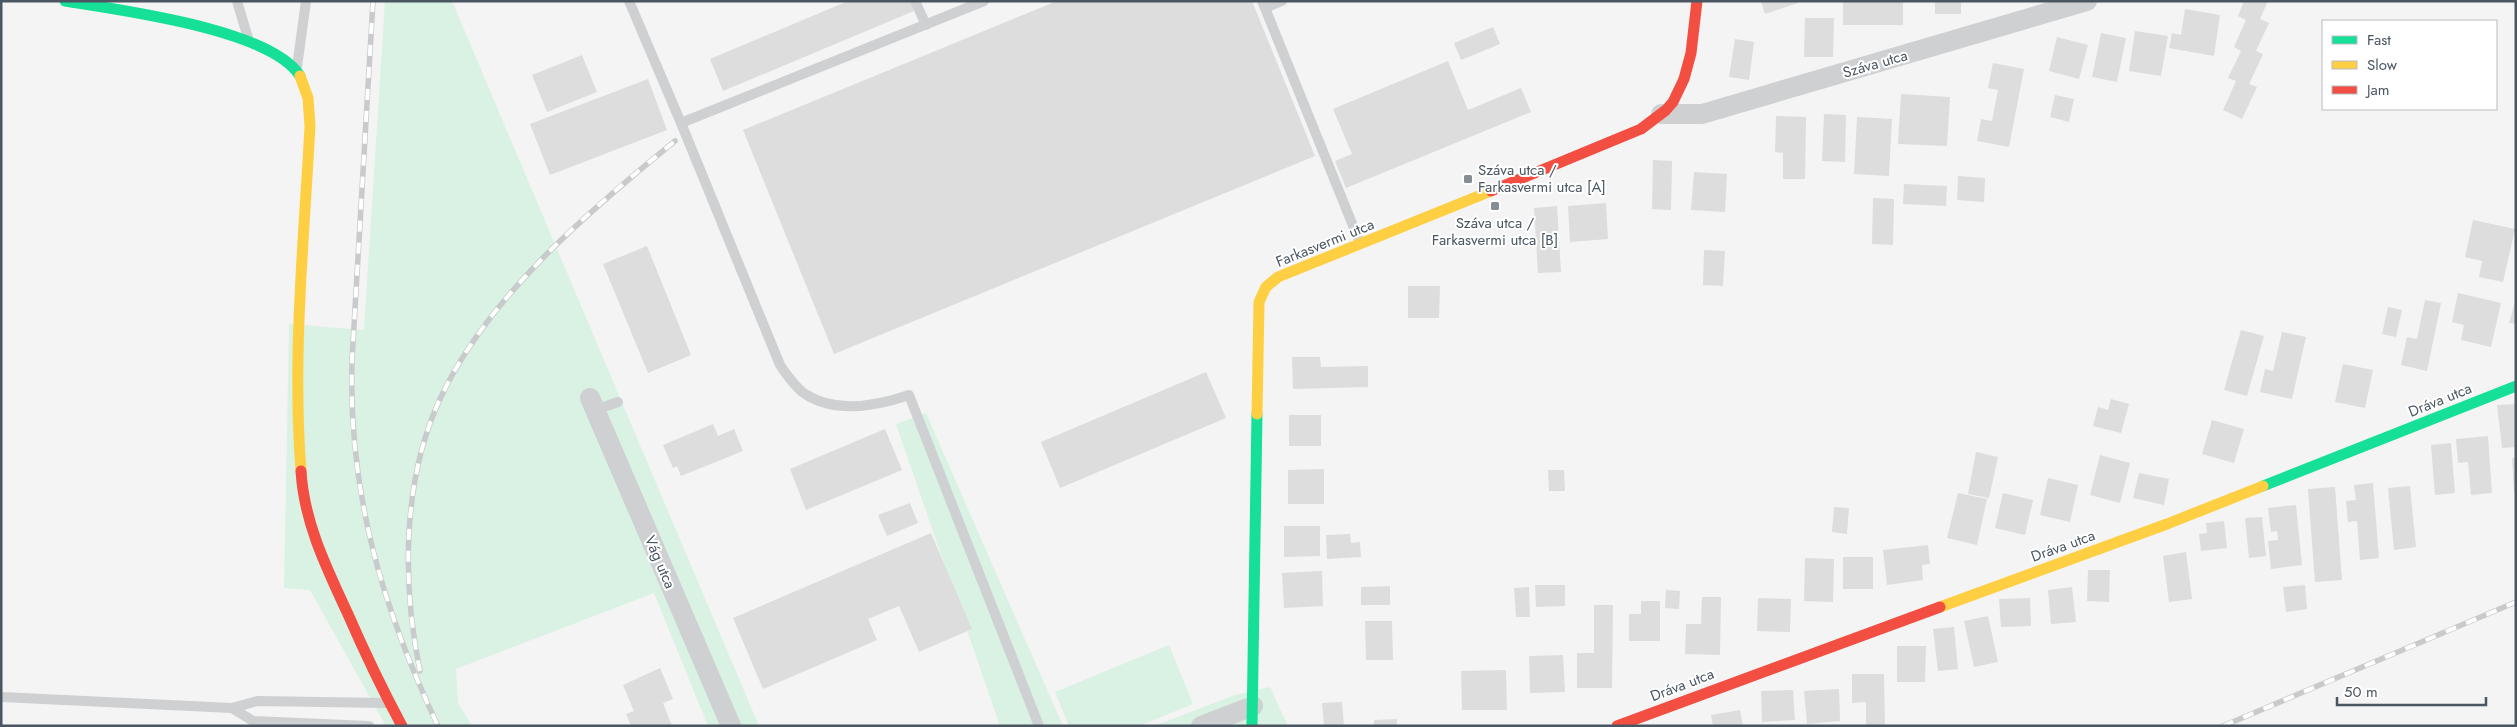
<svg xmlns="http://www.w3.org/2000/svg" width="2517" height="727" font-family="Jost,sans-serif">
<style>
.grass{fill:#d9f2e3}
.building{fill:#ddddde}
.lines{fill:none;stroke-linecap:round;stroke-linejoin:round}
.lane{stroke:#ced0d2;stroke-width:10}
.street{stroke:#ced0d2;stroke-width:20}
.fast{stroke:#16e098;stroke-width:11}
.slow{stroke:#ffcf43;stroke-width:11}
.jam{stroke:#f24e42;stroke-width:11}
.rail-casing{stroke:#c9cacc;stroke-width:5.5}
.rail{stroke:#fff;stroke-width:4;stroke-dasharray:11;stroke-linecap:butt}
.poi-dot{fill:#868d94;stroke:#fff;stroke-width:2}
.labels{text-anchor:middle;dominant-baseline:central;stroke-width:4;stroke-linejoin:round;paint-order:stroke}
.street-label{font-size:15px;fill:#4a5661;stroke:#fff}
.poi-label{font-size:15px;fill:#4a5661;stroke:#fff;text-anchor:start}
</style>
<rect width="100%" height="100%" fill="#f4f4f4"/>
<g class="grass">
<path d="M385 1H452L759 726H708L654 593 456 669 458 703 472 726H386L310 590 284 588 289 324 364 330Z"/>
<path d="M926 413 1063 726H1000L896 424Z"/>
<path d="M1169 645 1193 704 1139 726H1069L1055 692Z"/>
<path d="M1270 687 1288 726H1154L1235 695Z"/>
</g>
<g class="building">
<path d="M848 1H910L914 11 723 91 710 59Z"/>
<path d="M1057 1H1252L1315 156 834 354 743 130Z"/>
<path d="M1761 1H1797L1798 3 1765 14Z"/>
<rect x="1843" y="1" width="60" height="24"/>
<rect x="1935" y="1" width="26" height="13"/>
<path d="M2244 1H2268L2260 19 2269 23 2256 51 2263 54 2249 84 2257 87 2242 119 2223 110 2236 81 2228 78 2241 51 2234 47 2246 20 2238 16Z"/>
<path d="M2185 9 2220 15 2214 56 2169 48 2172 33 2181 35Z"/>
<path d="M1805 18H1834L1833 57H1804Z"/>
<path d="M1493 27 1500 44 1461 60 1454 43Z"/>
<path d="M2135 31 2168 36 2161 76 2129 71Z"/>
<path d="M2101 33 2126 38 2117 82 2092 77Z"/>
<path d="M2057 37 2088 45 2079 79 2049 71Z"/>
<path d="M1735 39 1754 42 1749 80 1729 77Z"/>
<path d="M582 55 597 92 547 112 532 75Z"/>
<path d="M1448 61 1468 110 1521 88 1531 112 1346 188 1335 161 1352 154 1333 109Z"/>
<path d="M1993 63 2024 69 2009 147 1977 141 1981 119 1992 121 1998 90 1988 88Z"/>
<path d="M648 79 667 130 550 175 530 124Z"/>
<path d="M1901 94 1950 97 1947 146 1898 144Z"/>
<path d="M2055 95 2074 99 2069 122 2050 117Z"/>
<path d="M1824 114 1846 115 1845 162 1822 161Z"/>
<path d="M1776 116 1806 117 1805 179H1783V153L1775 152Z"/>
<path d="M1857 117 1892 119 1889 176 1854 174Z"/>
<path d="M1653 160 1672 161 1671 210 1652 209Z"/>
<path d="M1694 172 1727 174 1725 212 1691 210Z"/>
<path d="M1958 176 1985 178 1984 202 1957 200Z"/>
<path d="M1904 184 1947 186 1946 206 1903 204Z"/>
<path d="M1873 198 1894 199 1893 245 1872 244Z"/>
<path d="M1606 203 1608 239 1570 242 1568 206Z"/>
<path d="M1557 206 1561 272 1538 273 1534 208Z"/>
<path d="M2473 220 2515 229 2503 282 2479 277 2482 261 2465 257Z"/>
<path d="M647 246 691 355 648 373 603 264Z"/>
<path d="M1704 250 1725 251 1723 286 1703 285Z"/>
<path d="M1408 286H1440L1439 318H1408Z"/>
<path d="M2458 293 2501 303 2491 347 2461 340 2464 325 2452 322Z"/>
<path d="M2516 298V324L2509 323Z"/>
<path d="M2425 300 2441 303 2427 371 2401 365 2407 337 2417 339Z"/>
<path d="M2388 307 2402 310 2396 337 2382 334Z"/>
<path d="M2241 330 2264 336 2247 396 2224 390Z"/>
<path d="M2282 332 2306 337 2292 399 2260 392 2265 369 2273 371Z"/>
<path d="M1292 357H1320L1321 367 1368 366V387L1293 389Z"/>
<path d="M2343 364 2373 370 2365 408 2335 402Z"/>
<path d="M1206 372 1226 418 1060 488 1041 442Z"/>
<path d="M2111 399 2129 404 2121 433 2093 426 2098 407 2108 410Z"/>
<path d="M2516 404V447L2502 448 2497 405Z"/>
<rect x="1289" y="415" width="32" height="31"/>
<path d="M2212 420 2244 429 2234 463 2202 454Z"/>
<path d="M713 424 718 436 734 429 743 451 681 476 677 466 673 468 663 445Z"/>
<path d="M885 429 902 470 806 510 790 469Z"/>
<path d="M2488 436 2492 493 2471 495 2468 462 2458 463 2456 439Z"/>
<path d="M2451 443 2455 493 2435 495 2431 445Z"/>
<path d="M1976 452 1998 457 1989 498 1968 494Z"/>
<path d="M2100 455 2130 463 2120 503 2090 495Z"/>
<path d="M2512 458H2516V493H2514Z"/>
<path d="M1324 469V504H1288V470Z"/>
<path d="M1548 470H1564L1565 491H1549Z"/>
<path d="M2139 473 2169 479 2164 505 2133 498Z"/>
<path d="M2048 478 2078 485 2070 522 2040 515Z"/>
<path d="M2373 483 2379 558 2360 560 2357 521 2348 522 2346 501 2356 500 2354 485Z"/>
<path d="M2410 486 2416 547 2394 550 2388 488Z"/>
<path d="M2335 487 2342 580 2315 582 2308 489Z"/>
<path d="M1958 493 1987 499 1977 545 1947 538Z"/>
<path d="M2003 493 2033 500 2025 535 1995 528Z"/>
<path d="M910 503 918 523 887 536 878 515Z"/>
<path d="M2296 505 2302 565 2271 569 2268 541 2278 540 2277 531 2271 532 2268 508Z"/>
<path d="M1834 507 1849 508 1847 534 1832 532Z"/>
<path d="M2262 517 2266 556 2249 558 2245 518Z"/>
<path d="M2224 521 2227 548 2201 551 2199 534 2207 533 2206 523Z"/>
<path d="M1284 526H1320V556L1284 557Z"/>
<path d="M931 533 972 629 919 652 899 606 868 619 877 640 763 689 733 618Z"/>
<path d="M1350 534 1351 543 1360 542 1361 557 1327 559 1326 535Z"/>
<path d="M1928 545 1930 564 1922 565 1923 580 1887 585 1883 550Z"/>
<path d="M2186 552 2192 599 2169 602 2163 556Z"/>
<rect x="1843" y="557" width="30" height="32"/>
<path d="M1805 558 1834 559 1833 602 1804 601Z"/>
<path d="M2088 570H2110L2109 602 2087 601Z"/>
<path d="M1322 571 1323 606 1284 608 1282 573Z"/>
<path d="M1535 585H1565V606L1536 607Z"/>
<path d="M2305 585 2307 609 2286 612 2283 587Z"/>
<path d="M1390 586V605H1361V587Z"/>
<path d="M1529 587 1530 617H1516L1514 588Z"/>
<path d="M2072 587 2076 622 2051 624 2048 590Z"/>
<path d="M1666 590 1680 591 1679 609 1665 608Z"/>
<path d="M1702 597H1721L1720 655 1685 654 1686 624H1701Z"/>
<path d="M1758 598 1791 599 1790 632 1757 631Z"/>
<path d="M2030 598 2031 626 2001 627 1999 599Z"/>
<path d="M1641 601H1660V641H1629V614H1641Z"/>
<path d="M1594 605H1613L1612 688H1577V653H1594Z"/>
<path d="M1988 616 1998 662 1974 667 1964 621Z"/>
<path d="M1365 621H1392L1393 660H1366Z"/>
<path d="M1954 627 1958 669 1938 671 1933 629Z"/>
<path d="M1897 646H1926L1925 682H1897Z"/>
<path d="M1563 655 1565 692 1530 693 1529 656Z"/>
<path d="M660 668 673 699 663 703 672 726H631L626 714 634 711 623 685Z"/>
<path d="M1506 670 1507 710H1462L1461 671Z"/>
<path d="M1852 674H1884L1885 726H1866V702L1852 703Z"/>
<path d="M1839 689 1840 721 1807 724 1804 691Z"/>
<path d="M1793 690 1795 720 1762 722 1761 691Z"/>
<path d="M1342 702 1344 726H1324L1322 703Z"/>
<path d="M1740 710 1743 726H1713L1711 715Z"/>
<path d="M1397 719V726H1374V720Z"/>
</g>
<g class="lines">
<g class="lane">
<path d="M237 1 248 38"/>
<path d="M629 1 681 123"/>
<path d="M915 1 926 25"/>
<path d="M984 1 681 123 780 365C787 375 795 387 805 394 836 414 877 406 909 395L1039 726"/>
<path d="M1262 1 1265 8 1282 1"/>
<path d="M1265 8 1360 243"/>
<path d="M297 67 306 1"/>
<path d="M595 410 618 402"/>
<path d="M1 697 232 708 257 701 386 703"/>
<path d="M232 708 253 721 369 726"/>
</g>
<g class="street">
<path d="M1661 114H1702L2087 1"/>
<path d="M590 398 731 726"/>
<path d="M1201 726 1253 706"/>
</g>
<g class="fast">
<path d="M65 1C119 10 271 29 300 76"/>
<path d="M2263 486 2516 386"/>
<path d="M1252 726 1257 414"/>
</g>
<g class="slow">
<path d="M300 76 308 98 310 126C304 240 292 356 301 471"/>
<path d="M1257 414 1259 302 1266 287 1278 277 1491 191"/>
<path d="M1940 607 2167 524 2263 486"/>
</g>
<g class="jam">
<path d="M1491 191 1641 129 1666 110 1673 102 1684 79 1691 53 1697 1"/>
<path d="M301 471C304 522 326 567 347 612 364 651 382 689 402 726"/>
<path d="M1617 726 1940 607"/>
</g>
<g class="rail-casing">
<g id="rail">
<path d="M373 1 352 360C348 492 382 607 438 726"/>
<path d="M420 671C402 584 402 481 440 399 487 297 589 211 675 141"/>
<path d="M2223 726 2516 602"/>
</g>
</g>
<use href="#rail" class="rail"/>
</g>
<g class="poi-dot">
<rect x="1463" y="174" width="10" height="10" rx="2.5"/>
<rect x="1490" y="201" width="10" height="10" rx="2.5"/>
</g>
<g class="labels">
<g class="street-label">
<text transform="translate(1875 64) rotate(-16)">Száva utca</text>
<text transform="translate(1325 243) rotate(-22)">Farkasvermi utca</text>
<text transform="translate(2440 400) rotate(-22)">Dráva utca</text>
<text transform="translate(2063 546) rotate(-20)">Dráva utca</text>
<text transform="translate(660 562) rotate(67)">Vág utca</text>
<text transform="translate(1682 685) rotate(-21)">Dráva utca</text>
</g>
<g class="poi-label">
<text x="1478" y="170">Száva utca /<tspan x="1478" dy="17">Farkasvermi utca [A]</tspan></text>
<text x="1495" y="223" text-anchor="middle">Száva utca /<tspan x="1495" dy="17">Farkasvermi utca [B]</tspan></text>
</g>
</g>
<rect width="2517" height="727" fill="none" stroke="#4a5661" stroke-width="5"/>
<rect x="2322" y="20" width="175" height="90" fill="#ffffff" stroke="#b7bbc0"/>
<rect x="2332" y="36" width="25" height="8" fill="#16e098" stroke="#b7bbc0"/>
<text x="2367" y="45" font-size="15" fill="#4a5661">Fast</text>
<rect x="2332" y="61" width="25" height="8" fill="#ffcf43" stroke="#b7bbc0"/>
<text x="2367" y="70" font-size="15" fill="#4a5661">Slow</text>
<rect x="2332" y="86" width="25" height="8" fill="#f24e42" stroke="#b7bbc0"/>
<text x="2367" y="95" font-size="15" fill="#4a5661">Jam</text>
<path d="M2337 697v8h149v-8" fill="none" stroke="#4a5661" stroke-width="2.5"/>
<text x="2344" y="697" font-size="15" fill="#4a5661" stroke="#ffffff" stroke-width="4" paint-order="stroke">50 m</text>
</svg>
